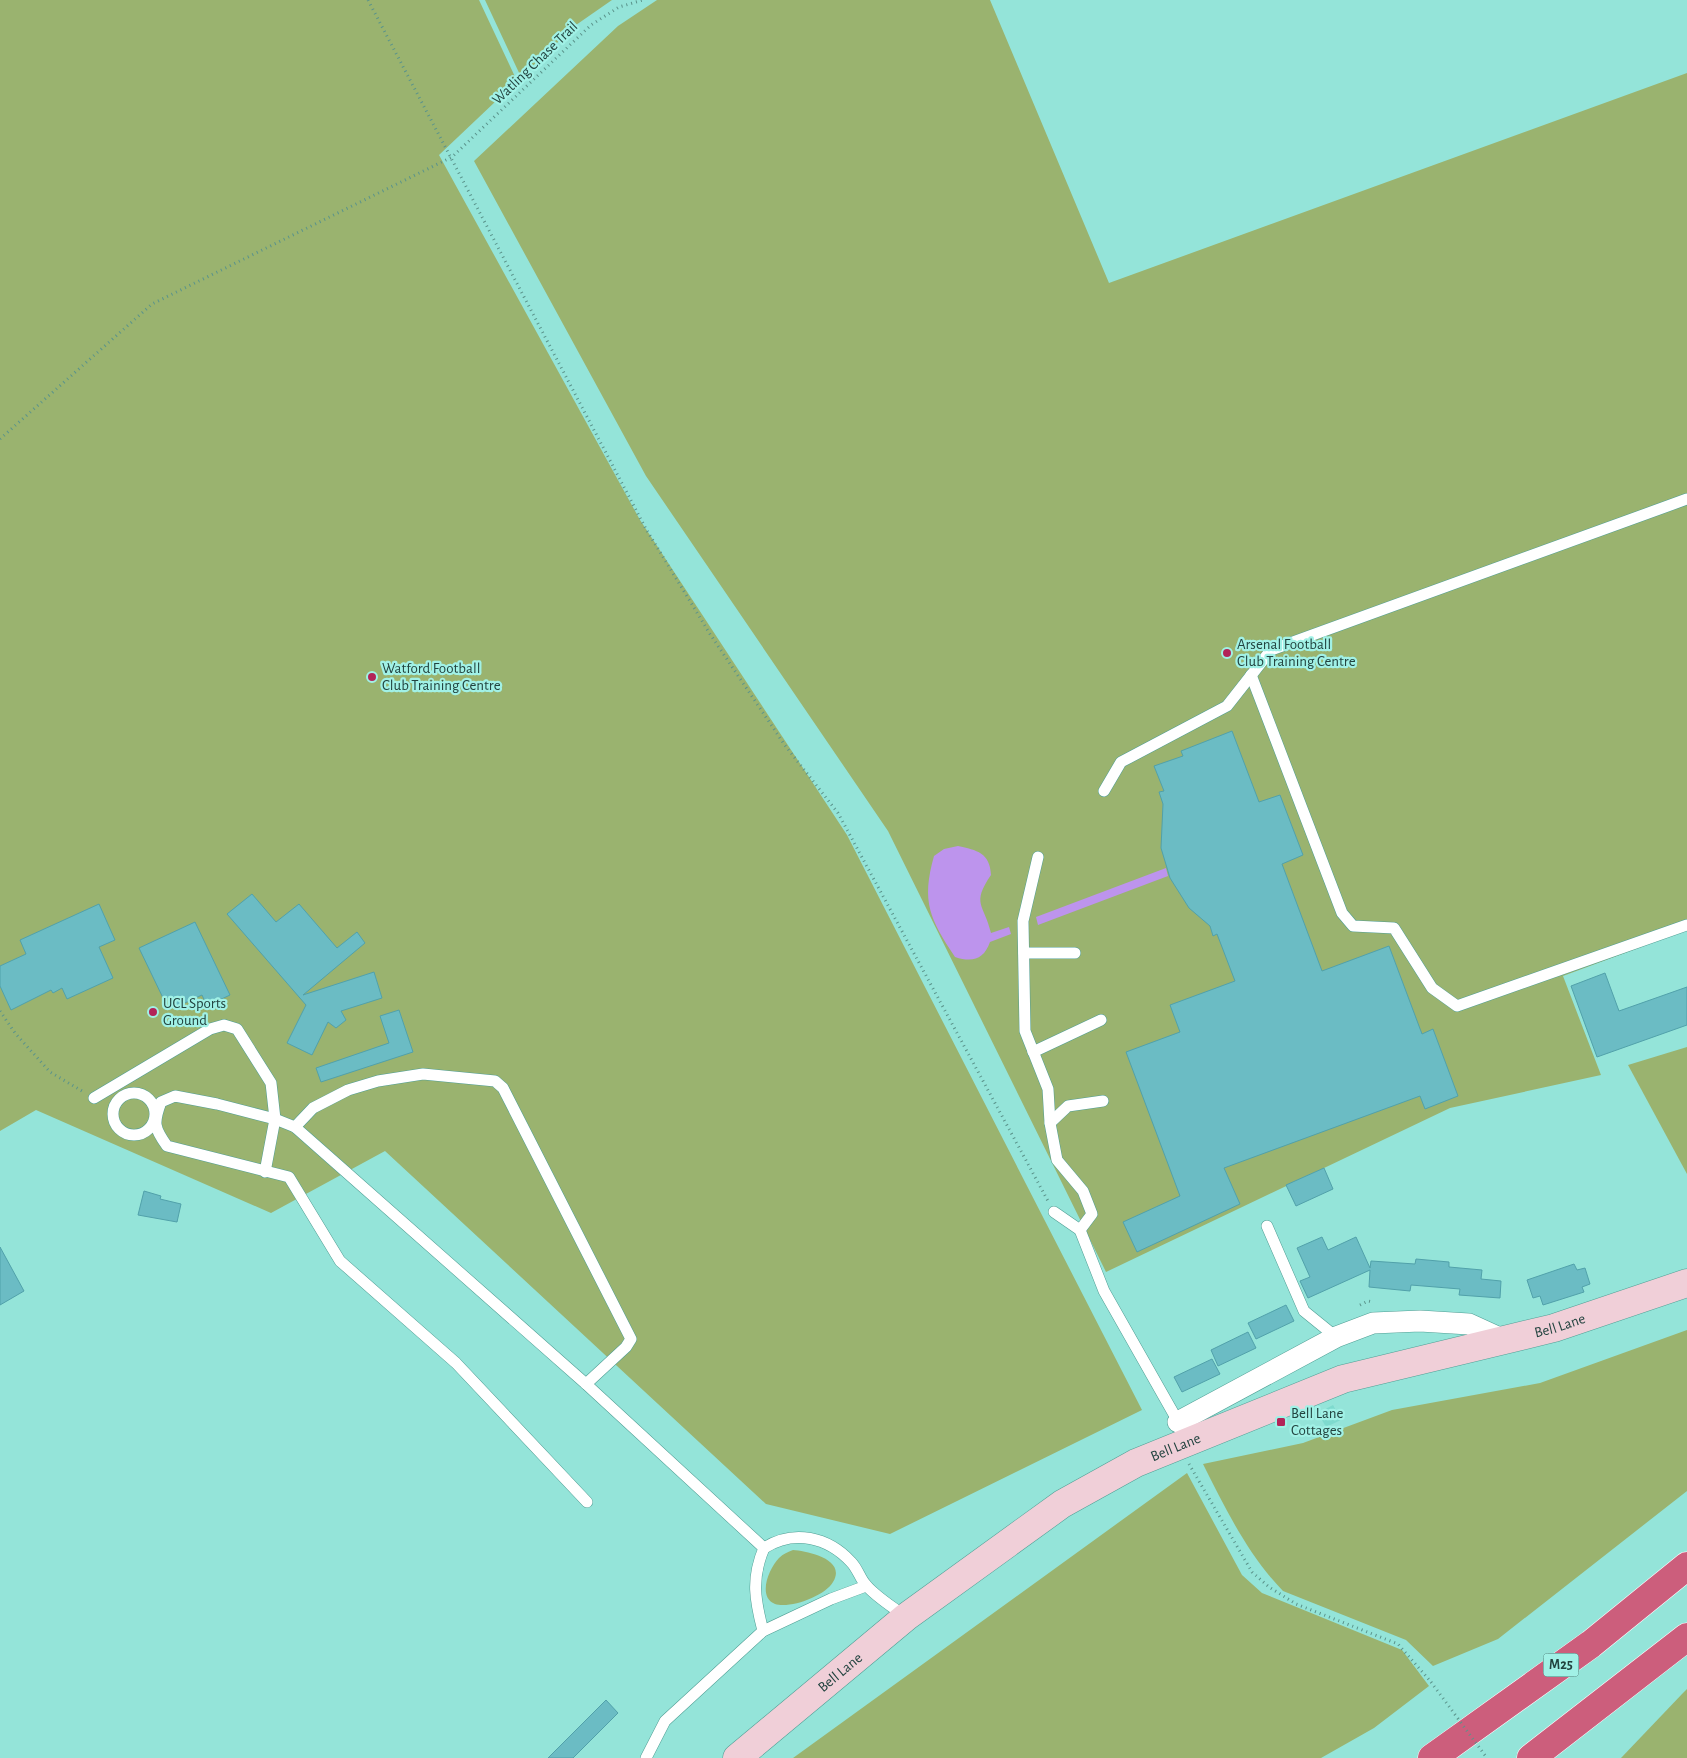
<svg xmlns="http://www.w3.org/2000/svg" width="1687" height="1758" font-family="'Alegreya Sans',sans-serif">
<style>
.built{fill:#7edace}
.green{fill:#9ab36f}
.water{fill:#bd94ed}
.building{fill:#6bbcc4;stroke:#51a1aa}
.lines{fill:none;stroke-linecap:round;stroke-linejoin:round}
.service-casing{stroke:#4f9e94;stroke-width:12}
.minor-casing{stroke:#4f9e94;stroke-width:22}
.secondary-casing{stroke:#4f9e94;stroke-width:29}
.motorway-casing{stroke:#fff;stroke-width:29}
.path{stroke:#5a938b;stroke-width:3;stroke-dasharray:1 4;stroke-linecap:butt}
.service{stroke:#fff;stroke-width:11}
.minor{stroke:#fff;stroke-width:21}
.secondary{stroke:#f0cfd8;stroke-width:28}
.motorway{stroke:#cc5e7c;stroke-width:28}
.path-bridge{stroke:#5a938b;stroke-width:3;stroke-dasharray:1 4;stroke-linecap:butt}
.poi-dot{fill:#b22458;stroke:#a1f1e6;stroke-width:2}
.labels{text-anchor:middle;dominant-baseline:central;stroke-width:4.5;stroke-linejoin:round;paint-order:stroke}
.shield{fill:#a1f1e6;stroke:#487771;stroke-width:1}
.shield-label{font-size:14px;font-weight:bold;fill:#22433f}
.street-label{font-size:15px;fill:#22433f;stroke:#a1f1e6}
.poi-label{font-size:15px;fill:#22433f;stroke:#a1f1e6;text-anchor:start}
</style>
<rect width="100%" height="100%" fill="#94e4d9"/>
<path class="built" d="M1333 1405 1341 1420 1326 1427 1318 1413Z"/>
<g class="green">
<path d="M0 0H479L517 81 439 155 640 520 847 835 1142 1410 890 1534 766 1504 385 1151 271 1213 36 1110 0 1131Z"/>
<path d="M485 0H612L576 25 521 77Z"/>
<path d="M657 0H990L1109 283 1687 73V930L1563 976 1601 1075 1450 1108 1106 1272 888 831 646 476 474 161 618 26Z"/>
<path d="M1687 1047V1174L1628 1065Z"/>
<path d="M1687 1330V1491L1498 1639 1433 1666 1406 1640 1283 1591C1248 1555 1225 1508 1203 1464L1303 1443 1392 1410 1540 1383Z"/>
<path d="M1187 1473 1242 1575 1262 1593 1402 1650 1429 1686 1374 1728 1321 1758H793Z"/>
<path d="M793 1550C807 1551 847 1559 833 1582 825 1596 790 1609 775 1604 757 1597 769 1568 779 1558 783 1554 788 1552 793 1550Z"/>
<path d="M1687 1689V1758H1621L1683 1693Z"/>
</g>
<g class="water">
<path d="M958 846C977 850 990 853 991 875 971 904 984 904 991 933L1009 927 1011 934 990 942C984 959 973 963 955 957 930 919 921 902 934 856L944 849Z"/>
<path d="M1166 868 1168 876 1038 925 1036 917Z"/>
</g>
<g class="building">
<path d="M1232 731 1259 802 1280 795 1303 855 1282 864 1322 971 1389 946 1422 1034 1433 1029 1458 1096 1425 1109 1420 1096 1224 1168 1240 1204 1137 1252 1123 1222 1180 1196 1126 1052 1180 1032 1170 1005 1235 981 1217 934 1213 936 1210 926 1189 908 1170 878 1161 848 1163 804 1159 792 1164 791 1154 766 1183 756 1181 751Z"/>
<path d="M252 894 276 922 299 904 337 948 357 932 365 943 303 995 374 972 382 998 341 1011 346 1020 336 1028 328 1022 312 1055 287 1043 306 1005 227 914Z"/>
<path d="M99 904 115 940 99 947 113 978 67 999 62 988 53 993 51 990 11 1010 0 986V966L26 954 20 940Z"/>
<path d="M195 922 230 995 207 1006 202 995 174 1008 169 997 164 1000 139 948Z"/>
<path d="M1605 973 1619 1011 1687 987V1025L1597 1057 1571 986Z"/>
<path d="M399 1010 413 1052 321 1082 316 1068 389 1043 380 1016Z"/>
<path d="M1324 1168 1333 1189 1296 1206 1286 1185Z"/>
<path d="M144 1191 161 1196 160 1199 181 1204 177 1222 138 1215Z"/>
<path d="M1322 1237 1328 1250 1356 1237 1370 1268 1371 1261 1415 1264 1416 1259 1449 1262V1267L1482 1270 1481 1279 1501 1281 1500 1298 1459 1295 1460 1289 1411 1285 1410 1291 1369 1287 1370 1270 1308 1298 1300 1281 1310 1277 1297 1248Z"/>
<path d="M0 1247 24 1291 0 1305Z"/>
<path d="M1574 1264 1577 1270 1585 1268 1590 1284 1582 1287 1584 1292 1543 1305 1540 1296 1533 1298 1527 1280Z"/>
<path d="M1286 1305 1294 1321 1256 1339 1248 1323Z"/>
<path d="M1248 1332 1256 1348 1218 1366 1211 1350Z"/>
<path d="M1212 1359 1220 1374 1182 1392 1174 1377Z"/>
<path d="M606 1700 618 1713 573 1758H548Z"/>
</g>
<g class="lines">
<g class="service-casing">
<g id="service">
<path d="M1251 675 1342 913 1353 926 1394 928 1432 988 1457 1006 1687 925"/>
<path d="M1104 791 1121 762 1227 706 1271 650 1687 499"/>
<path d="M1038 857 1023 921 1025 1031 1048 1089 1050 1123"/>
<path d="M1024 953H1075"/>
<path d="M1033 1052 1101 1020"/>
<circle cx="134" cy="1114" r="21"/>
<path d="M94 1098 210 1029 224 1025 237 1029 271 1083 275 1119 265 1172"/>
<path d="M295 1127 313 1108 348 1090 378 1081 423 1074 495 1081 503 1088 631 1339 626 1347 586 1384"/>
<path d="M1054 1212 1080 1230 1104 1291 1180 1425"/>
<path d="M1267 1226 1304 1311 1336 1337"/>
<path d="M1080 1230 1092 1214 1083 1191 1057 1160 1050 1123 1068 1106 1103 1101"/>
<path d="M587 1502 456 1363 340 1261 289 1177 167 1146C154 1128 153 1123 161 1102L175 1096 217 1104 275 1119 295 1127 586 1384 764 1548C751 1579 755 1600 763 1631"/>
<path d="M764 1548C794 1529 828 1537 851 1562 858 1569 860 1579 866 1585 876 1597 893 1607 906 1617"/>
<path d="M646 1758 665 1721 763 1631 831 1599 866 1586"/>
</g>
</g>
<g class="minor-casing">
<path id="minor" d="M1178 1422 1336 1337 1373 1323 1420 1321 1469 1324 1504 1340"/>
</g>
<g class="secondary-casing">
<g id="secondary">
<path id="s1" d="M737 1758 906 1617 1062 1504 1136 1463 1343 1379 1554 1328 1687 1283"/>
</g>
</g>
<g class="motorway-casing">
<g id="motorway">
<path d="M1432 1758 1591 1644 1687 1566"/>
<path d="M1531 1758 1687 1637"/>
</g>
</g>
<g class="path">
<path d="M368 0 646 529 710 634 784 744 838 813 1048 1201"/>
<path d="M0 439 152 304 452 157 591 25 619 7 643 0"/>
<path d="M0 1011 15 1033 50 1072 82 1091"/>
<path d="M1360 1305 1368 1301 1373 1302"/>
<path d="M1189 1464 1252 1572 1269 1587 1296 1604 1398 1644 1431 1682"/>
</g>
<use href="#service" class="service"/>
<use href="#minor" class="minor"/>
<use href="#secondary" class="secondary"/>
<use href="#motorway" class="motorway"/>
<path class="path-bridge" d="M1431 1682 1487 1758"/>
</g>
<g class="poi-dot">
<circle cx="1227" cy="653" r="5"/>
<circle cx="372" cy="677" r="5"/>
<circle cx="153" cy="1012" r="5"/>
<rect x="1276" y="1417" width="10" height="10" rx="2.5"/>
</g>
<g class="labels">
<rect class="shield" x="1543.5" y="1653.5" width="35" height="23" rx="4"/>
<g class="shield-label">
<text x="1561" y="1665">M25</text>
</g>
<g class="street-label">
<text transform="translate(535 63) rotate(-44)">Watling Chase Trail</text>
<text stroke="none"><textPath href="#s1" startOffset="944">Bell Lane</textPath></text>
<text stroke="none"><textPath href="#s1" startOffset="540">Bell Lane</textPath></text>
<text stroke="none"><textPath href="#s1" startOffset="134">Bell Lane</textPath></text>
</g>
<g class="poi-label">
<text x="1237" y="644">Arsenal Football<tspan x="1237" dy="17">Club Training Centre</tspan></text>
<text x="382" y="668">Watford Football<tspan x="382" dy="17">Club Training Centre</tspan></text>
<text x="163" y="1003">UCL Sports<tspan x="163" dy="17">Ground</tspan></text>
<text x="1291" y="1413">Bell Lane<tspan x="1291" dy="17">Cottages</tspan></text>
</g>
</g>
</svg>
